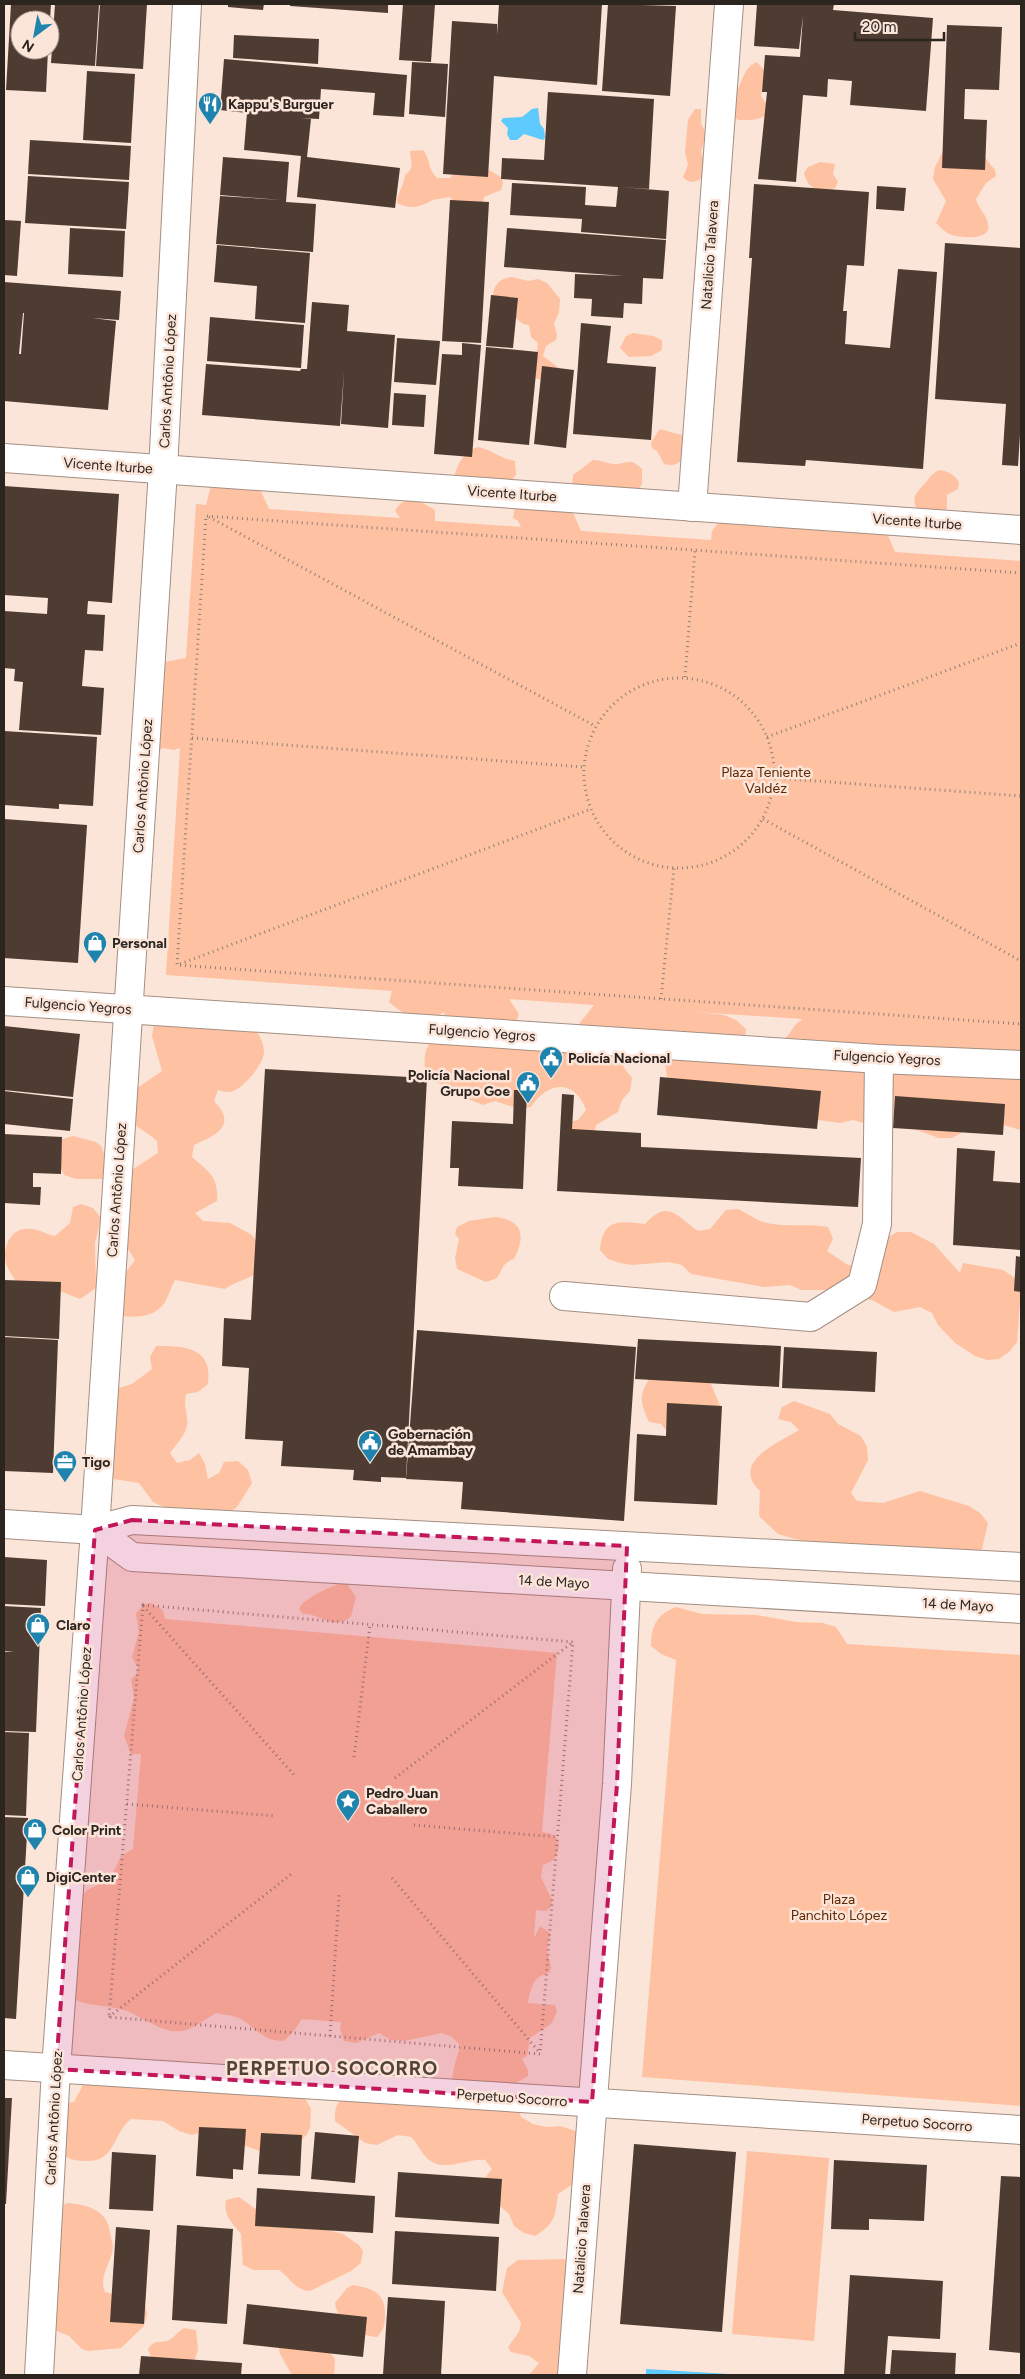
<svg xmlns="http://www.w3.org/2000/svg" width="1025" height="2379" font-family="Figtree,sans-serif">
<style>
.green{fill:#fec2a2;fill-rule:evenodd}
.water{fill:#5fcafe}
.building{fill:#4e3c32;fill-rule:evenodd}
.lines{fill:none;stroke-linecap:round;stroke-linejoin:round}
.minor-casing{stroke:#a48f83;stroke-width:30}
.path{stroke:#8f8077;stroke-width:3;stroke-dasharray:1 4;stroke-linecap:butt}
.minor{stroke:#fff;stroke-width:28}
.marked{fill:#c2185b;fill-opacity:0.2;stroke:#c2185b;stroke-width:4;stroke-dasharray:10 6;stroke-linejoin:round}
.labels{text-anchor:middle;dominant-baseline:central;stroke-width:5;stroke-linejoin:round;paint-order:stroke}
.poi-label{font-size:14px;font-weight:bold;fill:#2c241f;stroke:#fbe4d8;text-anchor:start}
.street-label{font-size:14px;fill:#2c241f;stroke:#fbe4d8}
.park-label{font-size:14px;fill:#5e2700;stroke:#fbe4d8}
.district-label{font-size:19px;font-weight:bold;letter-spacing:1px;fill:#544138;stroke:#fbe4d8}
</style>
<rect width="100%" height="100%" fill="#fbe4d8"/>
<g class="green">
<path d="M757 62 765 71 761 96 767 104 766 115C757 121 748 120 738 120L730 114 732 96C744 87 740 69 757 62Z"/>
<path d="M695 109H701V123L706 134 701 152 705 164 703 177C697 183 689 184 683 177L688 165 685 152 688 120Z"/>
<path d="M944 149 982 154 995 170 996 176 986 183 976 199C978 208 987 215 988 224 992 241 961 238 952 235 946 233 941 228 936 223L946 201 933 179 935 167Z"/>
<path d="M423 150C431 159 427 169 437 178H450L458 169 489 170 501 177 503 183 501 190 484 197 483 203 453 202 450 197C444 199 435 198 431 201 419 207 411 210 397 203 397 194 404 185 405 175 416 168 410 161 410 151Z"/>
<path d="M820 162 835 164 833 174 838 182 835 188C820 193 808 190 804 173L808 167Z"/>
<path d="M512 277 528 281 538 279 547 283 560 299 559 312 554 324 557 334 556 340 546 346 543 356 560 369 544 380 534 378 538 343 531 337 529 325 523 324 493 300C492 286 499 278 512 277Z"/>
<path d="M633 333 653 336 662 340V350L651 356 629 357 620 348 626 336Z"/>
<path d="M660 429 685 436 686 455C680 463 675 467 664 464L657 451 652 448 651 442Z"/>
<path d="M479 447C493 451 502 459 515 461L516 475 507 485 454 480C455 467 465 449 479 447Z"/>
<path d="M593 460C600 460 606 463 613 464 626 465 630 456 642 469V483L637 495 572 487 573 475Z"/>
<path d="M939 470C948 471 954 474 959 482L958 489 947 495V508L942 514 918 513C910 495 916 494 927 481 931 476 933 473 939 470Z"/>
<path d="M220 481 259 487 269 509 400 518 395 511C404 493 421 501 435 510V521L521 527 518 521 513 518 515 507 571 508 581 531 711 540 712 531 723 517 771 528 790 523 807 529 813 526 832 532 843 526 887 533 895 552 1021 561V1130L1000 1124 963 1132 952 1138H939L903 1125 878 1127 853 1120 840 1123 803 1118 667 1077 665 1063 672 1053 619 1055 624 1068 632 1078 630 1091 622 1100 618 1112 596 1125 593 1138 583 1147 566 1123 578 1120 586 1110C575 1079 548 1081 531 1107L519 1109 495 1101 483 1105 458 1095 426 1075C421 1048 430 1041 448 1023L444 1012C424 1025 406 1017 389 1002L392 991 166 975 180 748 174 750 163 748 158 751 164 662 186 658 196 504 206 505 210 489ZM509 999 593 1005H594L571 1034 515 1026 519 1014ZM696 1012 802 1019V1020C793 1023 791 1036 782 1040 772 1044 755 1042 744 1043L746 1029 736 1020 724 1015Z"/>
<path d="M154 1024 256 1030C260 1037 264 1044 264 1052 264 1064 241 1092 229 1092 226 1092 221 1091 218 1090L214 1101C238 1126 216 1135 194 1145L192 1157C209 1172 219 1177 217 1201L195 1213 203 1221 230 1223 252 1235 260 1246 258 1272C247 1280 236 1281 225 1289L175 1280C171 1287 169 1295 165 1302 156 1317 134 1319 119 1315L120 1280 135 1260 115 1229 127 1173 158 1153 157 1141C145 1130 137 1129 127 1116L130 1093 162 1071 152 1036Z"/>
<path d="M73 1136 96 1142 101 1146 105 1156 111 1159 110 1179H76L64 1175 58 1162 60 1140Z"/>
<path d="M81 1204 93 1208 101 1218 95 1243 96 1288 80 1299 57 1290 19 1286C15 1279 10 1273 7 1266 1 1251 9 1230 25 1229 37 1227 44 1234 55 1236L70 1223 73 1207Z"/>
<path d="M738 1209C746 1213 755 1219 763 1222 784 1228 807 1223 828 1227L833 1239 827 1251 848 1265 860 1266 885 1239 897 1232H911L934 1244 960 1273 963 1263 1003 1270 1015 1278 1021 1290 1017 1342 1009 1352 999 1359 987 1360 975 1356 955 1343 938 1325 932 1313 920 1307 894 1312 872 1300 860 1298 847 1299 825 1290H801L790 1285 764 1287 691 1274 682 1265 669 1262 632 1265 620 1263 608 1259 600 1250C603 1218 619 1221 645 1224 668 1198 677 1217 698 1231L710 1229 726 1210Z"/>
<path d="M495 1217C523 1220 526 1236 514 1259 503 1262 502 1270 497 1278L486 1282 457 1269 455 1258 459 1239 455 1234 457 1227 469 1221Z"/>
<path d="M156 1346C185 1346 213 1347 208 1384L198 1392 186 1394C184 1406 186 1407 187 1418 190 1431 177 1443 170 1453L177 1463 190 1460 199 1453 205 1464 208 1479 219 1473 224 1462 238 1461 248 1470 252 1483 237 1507 226 1515 164 1507 153 1502 139 1483 114 1479 103 1474 106 1411 119 1388 132 1384 152 1369 150 1357Z"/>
<path d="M699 1376 711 1384 721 1408 669 1433 661 1424 649 1422C641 1403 638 1397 649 1379Z"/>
<path d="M794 1401 830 1414 838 1424 861 1436 867 1447 868 1460 851 1493 857 1501 883 1503 920 1491 969 1506 980 1513 988 1523 982 1549 972 1556 816 1545 778 1534 759 1516 760 1491C730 1462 777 1444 799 1430L791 1422 778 1419 782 1407Z"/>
<path d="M346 1582 356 1597 351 1616 347 1620 334 1623 309 1614H303L299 1609C303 1598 335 1584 346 1582Z"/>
<path d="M151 1603 163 1610 165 1619 557 1653 542 1832C561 1834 562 1845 554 1860L543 1865 541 1877 552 1900 551 1907 546 1911 536 1910 534 1938 540 1926 550 1933 547 1952 551 1966 550 1972C547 1974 542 1975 539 1977 532 1981 529 1996 528 2003L555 2005 557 2012 551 2024 530 2038 527 2056 522 2059 528 2070V2076L511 2086 521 2117 533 2124 546 2127 560 2126 585 2134 579 2180 558 2194C555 2216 556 2223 535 2236L524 2233 514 2226 509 2214 500 2206 484 2179 492 2169 485 2160C466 2158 441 2175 425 2156 420 2150 417 2143 411 2137L398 2135 377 2145 365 2143 335 2121C334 2097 344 2098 364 2090L401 2104 413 2106 449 2092C453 2077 454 2060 461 2046L452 2037 442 2033 404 2041 391 2040 379 2033 356 2043 344 2041 340 2029 341 2022 302 2019 293 2032 284 2041C262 2041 257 2029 241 2019 233 2015 224 2015 216 2013 206 2019 193 2029 182 2031 161 2034 143 2016 124 2010 104 2004 83 2007 66 1995L71 1908 87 1890 110 1879 121 1856 133 1849 141 1754H131L124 1736 134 1698 131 1679 136 1675 138 1668 132 1657 139 1632 136 1613 145 1604Z"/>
<path d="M676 1607 702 1614 756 1615 796 1622 823 1623 836 1627 847 1644 1021 1655V2106L642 2077 676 1660 661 1654 651 1646C651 1625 657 1615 676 1607Z"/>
<path d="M135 2076C153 2087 163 2094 184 2087L301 2091 311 2109 310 2128 307 2134 298 2144 266 2153 204 2132 192 2135 179 2131 163 2121 131 2119C112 2134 116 2162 86 2161 74 2161 68 2159 58 2151L68 2103 74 2102 86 2079Z"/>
<path d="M747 2151 829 2158 814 2341 732 2334Z"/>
<path d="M239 2197 260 2212 343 2234 359 2245 363 2251 361 2263 351 2271 310 2291C294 2290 291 2278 279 2270H254L243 2265 241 2234C232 2222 223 2216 226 2200Z"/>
<path d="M69 2203C88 2205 107 2210 110 2232 110 2237 113 2242 113 2247 112 2263 98 2275 105 2292L144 2301 147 2314 144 2326 121 2348 88 2351 82 2349 69 2336 44 2326 62 2205Z"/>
<path d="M569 2259V2375H529L539 2363 529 2356 511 2352 508 2347 519 2332 521 2323 502 2292 507 2268 518 2260Z"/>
<path d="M353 2285C376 2289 386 2294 385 2319 384 2327 383 2331 377 2337 358 2336 338 2322 335 2303L347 2288Z"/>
<path d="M184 2328 196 2330 198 2350 194 2361 152 2358 148 2350C154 2337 162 2345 171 2339 176 2335 179 2331 184 2328Z"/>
<path d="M288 2339 327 2349 335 2359 334 2375H292L280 2354 279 2348Z"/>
</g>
<g class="water">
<path d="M538 108 540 124 544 129 545 138 543 140 524 134 517 140H510L507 134 508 128 501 121 503 118 522 117 532 109Z"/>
<path d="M646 2369 746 2375H646Z"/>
</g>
<g class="building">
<path d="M11 4H51L50 20H20V50H48L46 92 6 90Z"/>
<path d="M55 4H99L95 66 51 63Z"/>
<path d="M100 4H147L143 69 96 66Z"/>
<path d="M228 4H264L263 10 228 7Z"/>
<path d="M290 4H388V13L290 6Z"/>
<path d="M403 4H435L431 62 399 60Z"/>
<path d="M499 4H602L597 85 494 76 488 177 443 174 452 21 497 24V35Z"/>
<path d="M608 4 676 6 670 96 602 91Z"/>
<path d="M757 4H834L833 10 933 18 926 111 850 105 852 81 828 79 827 97 803 95 796 182 758 179 767 92H762L765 55 800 57 803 16 799 49 754 46Z"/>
<path d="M947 25 1002 27 999 90 965 89 964 119 987 120 985 170 942 168Z"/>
<path d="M234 35 319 39 318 64 233 58Z"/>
<path d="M224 59 407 75 404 117 373 115 375 93 321 89 319 119 300 118 311 119 307 157 400 168 395 208 297 197 301 156 244 150 247 113 220 110Z"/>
<path d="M412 62 448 64 445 117 409 114Z"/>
<path d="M87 71 135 74 131 143 83 140Z"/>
<path d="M548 92 654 99 649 189 621 187 669 191 666 239 581 232 582 219 510 215 512 183 586 187 585 205 616 207 618 187 501 179 502 158 544 160Z"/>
<path d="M30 140 131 146 129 180 28 174Z"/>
<path d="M223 157 289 162 286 202 316 204 313 252 216 244 220 196 281 200 220 195Z"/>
<path d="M28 176 129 182 126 229 25 223Z"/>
<path d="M754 184 869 192 864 266 847 265 843 311H847L845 344 890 348 898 269 937 272 923 469 806 460 805 466 737 462 752 258H749Z"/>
<path d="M877 186 906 188 904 211 876 209Z"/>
<path d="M450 200 489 202 481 343 442 341Z"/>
<path d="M4 220 21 221 17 276 4 275Z"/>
<path d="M70 228 125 231 123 277 68 274Z"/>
<path d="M507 228 666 240 663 279 643 278 642 304 624 303 623 318 591 316 592 299 574 298 575 274 624 276 504 267Z"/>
<path d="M945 243 1021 248V419L1018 466 1002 465 1006 404 935 399Z"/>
<path d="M217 245 310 253 305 323 255 319 257 286 214 282Z"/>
<path d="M4 282 121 291 119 320 92 318 116 321 108 410 4 401ZM23 313H24L21 354H19Z"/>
<path d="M491 295 518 298 513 348 486 346Z"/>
<path d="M312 302 349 305 347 331 395 335 388 428 341 424 344 372 340 426 202 415 206 364 300 371 301 369H307Z"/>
<path d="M210 317 304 325 301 368 207 361Z"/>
<path d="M581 323 611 326 607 363 656 367 651 440 573 434Z"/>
<path d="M397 338 440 341 436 385 394 382Z"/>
<path d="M462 343 481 345 472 457 434 454 442 354 462 355Z"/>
<path d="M486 347 538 352 529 445 478 440Z"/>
<path d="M542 366 574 370 566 448 534 444Z"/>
<path d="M394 393 426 395 424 427 392 425Z"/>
<path d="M4 486 119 494 112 603 88 601 87 614 105 615 103 651 85 650 82 686 104 688 101 735 19 730 23 682 14 681 15 669 4 668V611L47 614 48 598 4 595Z"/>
<path d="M4 731 97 737 93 806 59 804V809L4 805Z"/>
<path d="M4 819 87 825 78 963 4 958Z"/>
<path d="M4 1026 80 1034 73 1097 4 1090Z"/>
<path d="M265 1069 427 1078 406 1478 381 1477V1482L353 1480 354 1470 281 1466 283 1441 245 1439 249 1368 222 1366 224 1318 251 1320Z"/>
<path d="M660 1077 821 1091 817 1129 657 1115Z"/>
<path d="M514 1090H527L523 1189 458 1186 459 1168H450L452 1121 513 1124Z"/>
<path d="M4 1091 73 1099 70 1131 4 1124Z"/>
<path d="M562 1094 574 1095 572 1129 641 1133V1147L861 1158 858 1207 557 1191Z"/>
<path d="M895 1096 1005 1104 1003 1135 893 1128Z"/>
<path d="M4 1134 62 1137 61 1174 33 1173V1187H41L40 1205 4 1203Z"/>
<path d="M957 1148 995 1151 993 1181 1021 1183V1250L953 1245Z"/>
<path d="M1016 1256 1021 1257V1292L1014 1291Z"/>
<path d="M4 1280 61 1282 59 1339 4 1336Z"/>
<path d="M417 1330 636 1347 624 1521 461 1509 463 1482 406 1479Z"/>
<path d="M4 1337 58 1340 53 1473 4 1471Z"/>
<path d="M638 1339 781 1346 779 1387 635 1379Z"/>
<path d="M784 1347 877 1352 875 1392 782 1388Z"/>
<path d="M667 1403 722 1406 717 1505 634 1501 637 1434 666 1436Z"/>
<path d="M4 1557 47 1560 45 1606 4 1604Z"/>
<path d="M4 1606 41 1608 36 1732 4 1731V1652L14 1651H4Z"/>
<path d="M4 1732 29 1733 26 1816 4 1815Z"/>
<path d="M4 1817 28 1818 16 2019 4 2018Z"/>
<path d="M4 2098H12L6 2204H4Z"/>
<path d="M199 2127 246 2129 243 2170 233 2169V2179L196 2176Z"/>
<path d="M315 2132 359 2136 355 2183 311 2179Z"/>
<path d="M261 2133 302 2135 300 2176 258 2174Z"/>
<path d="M634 2144 736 2152 722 2332 620 2324Z"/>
<path d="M112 2152 156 2155 153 2211 109 2209Z"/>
<path d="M834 2160 927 2165 924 2221 869 2219V2230L831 2229Z"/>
<path d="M398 2172 502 2179 499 2224 395 2217Z"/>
<path d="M1001 2176 1021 2177V2353L989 2350Z"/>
<path d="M257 2188 375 2196 373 2233 255 2226Z"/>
<path d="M177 2225 233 2229 227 2324 172 2320Z"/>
<path d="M116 2227 150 2230 144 2324 110 2322Z"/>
<path d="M395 2231 499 2237 496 2291 392 2284Z"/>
<path d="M850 2275 943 2281 940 2339 888 2336 885 2375H844Z"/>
<path d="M388 2297 445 2301 441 2375H383Z"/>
<path d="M247 2304 367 2317 363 2357 243 2344Z"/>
<path d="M892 2350 956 2353 955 2375H890Z"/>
<path d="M141 2356 242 2363 241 2375H139Z"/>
</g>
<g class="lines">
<g class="minor-casing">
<g id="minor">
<path d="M4 458 1021 530"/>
<path d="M692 507 729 4"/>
<path d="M4 1001 879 1059 1021 1065"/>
<path d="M564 1296 811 1317 862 1285 877 1224 879 1059"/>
<path d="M4 1524 95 1530 132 1520 1021 1567"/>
<path d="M95 1530 132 1557 1021 1609"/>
<path d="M4 2065 1021 2130"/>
<path d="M39 2375 56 2069 95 1530 163 470 187 4"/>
<path d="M572 2375 617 1784 627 1569"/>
</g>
</g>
<g class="path">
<path d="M209 517 595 726"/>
<path d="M1021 573 206 516 177 965 1021 1024"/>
<path d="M685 677 695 550"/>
<circle cx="679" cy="773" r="95"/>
<path d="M767 737 1021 643"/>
<path d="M192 738 583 767"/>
<path d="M775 778 1021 796"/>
<path d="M763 819 1021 961"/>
<path d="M180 964 591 809"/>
<path d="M661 999 674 868"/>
<path d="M143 1605 573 1642 540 2054 109 2017Z"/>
<path d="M143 1606 296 1777"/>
<path d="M354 1757 370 1625"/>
<path d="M395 1778 573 1642"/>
<path d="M127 1804 276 1816"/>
<path d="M414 1825 558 1837"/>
<path d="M392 1878 540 2053"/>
<path d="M109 2017 294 1872"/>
<path d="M330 2036 339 1895"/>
</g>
<use href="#minor" class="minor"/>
</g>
<path class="marked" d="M132 1520 627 1546 617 1784 592 2102 56 2069 95 1530Z"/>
<defs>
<g id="restaurant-pin" transform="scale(1.25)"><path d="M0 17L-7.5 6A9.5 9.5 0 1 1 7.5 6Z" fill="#1e83ad" stroke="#fbe4d8"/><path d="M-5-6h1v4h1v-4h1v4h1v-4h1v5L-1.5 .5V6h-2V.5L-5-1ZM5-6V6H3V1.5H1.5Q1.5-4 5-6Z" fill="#fff"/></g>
<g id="shop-pin" transform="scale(1.25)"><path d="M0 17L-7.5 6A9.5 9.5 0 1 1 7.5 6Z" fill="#1e83ad" stroke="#fbe4d8"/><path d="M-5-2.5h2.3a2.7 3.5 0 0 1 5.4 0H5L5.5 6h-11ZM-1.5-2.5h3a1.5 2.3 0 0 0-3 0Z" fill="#fff"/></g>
<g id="civic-pin" transform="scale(1.25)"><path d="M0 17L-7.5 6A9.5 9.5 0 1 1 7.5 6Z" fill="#1e83ad" stroke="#fbe4d8"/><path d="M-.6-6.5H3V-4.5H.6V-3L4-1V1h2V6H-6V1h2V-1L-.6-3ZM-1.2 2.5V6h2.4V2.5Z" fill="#fff"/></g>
<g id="office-pin" transform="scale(1.25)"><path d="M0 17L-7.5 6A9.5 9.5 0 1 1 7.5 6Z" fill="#1e83ad" stroke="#fbe4d8"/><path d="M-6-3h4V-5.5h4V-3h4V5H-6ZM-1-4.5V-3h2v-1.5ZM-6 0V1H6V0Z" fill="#fff"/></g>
<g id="sight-pin" transform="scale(1.25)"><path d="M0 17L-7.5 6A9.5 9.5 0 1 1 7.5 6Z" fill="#1e83ad" stroke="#fbe4d8"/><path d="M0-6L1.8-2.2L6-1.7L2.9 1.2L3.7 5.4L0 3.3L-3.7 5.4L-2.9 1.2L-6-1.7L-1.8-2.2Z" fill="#fff"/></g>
</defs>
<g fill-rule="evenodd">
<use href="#restaurant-pin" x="210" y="104"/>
<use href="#shop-pin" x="95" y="943"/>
<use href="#civic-pin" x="551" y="1058"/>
<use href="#civic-pin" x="528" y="1083"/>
<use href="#civic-pin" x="370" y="1442"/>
<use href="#office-pin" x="65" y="1462"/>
<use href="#shop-pin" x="38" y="1625"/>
<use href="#sight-pin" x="348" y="1801"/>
<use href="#shop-pin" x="35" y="1830"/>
<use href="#shop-pin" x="28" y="1877"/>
</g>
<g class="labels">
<g class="poi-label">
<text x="228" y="104">Kappu's Burguer</text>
<text x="112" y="943">Personal</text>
<text x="568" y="1058">Policía Nacional</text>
<text x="510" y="1075" text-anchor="end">Policía Nacional<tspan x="510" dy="16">Grupo Goe</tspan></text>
<text x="388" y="1434">Gobernación<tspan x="388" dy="16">de Amambay</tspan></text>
<text x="82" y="1462">Tigo</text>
<text x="56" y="1625">Claro</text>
<text x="366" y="1793">Pedro Juan<tspan x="366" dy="16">Caballero</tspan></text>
<text x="52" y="1830">Color Print</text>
<text x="46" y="1877">DigiCenter</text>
</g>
<g class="street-label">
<text transform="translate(710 255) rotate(-86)">Natalicio Talavera</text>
<text transform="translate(168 381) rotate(-87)">Carlos Antônio López</text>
<text transform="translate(108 466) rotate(4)">Vicente Iturbe</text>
<text transform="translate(512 494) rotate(4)">Vicente Iturbe</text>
<text transform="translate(917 522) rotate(4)">Vicente Iturbe</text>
<text transform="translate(143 786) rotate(-86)">Carlos Antônio López</text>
<text transform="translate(78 1006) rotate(4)">Fulgencio Yegros</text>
<text transform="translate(482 1033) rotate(4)">Fulgencio Yegros</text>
<text transform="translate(887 1058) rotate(3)">Fulgencio Yegros</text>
<text transform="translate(117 1190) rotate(-86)">Carlos Antônio López</text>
<text transform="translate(554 1582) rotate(3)">14 de Mayo</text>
<text transform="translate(958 1605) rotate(3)">14 de Mayo</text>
<text transform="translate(82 1714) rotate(-86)">Carlos Antônio López</text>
<text transform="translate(512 2098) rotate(4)">Perpetuo Socorro</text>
<text transform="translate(54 2118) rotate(-87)">Carlos Antônio López</text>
<text transform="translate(917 2123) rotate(4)">Perpetuo Socorro</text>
<text transform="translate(582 2239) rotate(-86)">Natalicio Talavera</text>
</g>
<g class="park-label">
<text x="766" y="772">Plaza Teniente<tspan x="766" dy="16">Valdéz</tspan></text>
<text x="839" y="1899">Plaza<tspan x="839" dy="16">Panchito López</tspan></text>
</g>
<g class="district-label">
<text x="332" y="2068">PERPETUO SOCORRO</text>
</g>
</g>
<rect width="1025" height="2379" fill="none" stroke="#2c241f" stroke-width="10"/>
<g transform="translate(35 35) rotate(212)"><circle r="24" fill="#fbe4d8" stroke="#a8978e"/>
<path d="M0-4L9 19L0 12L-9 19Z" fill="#1e83ad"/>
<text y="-8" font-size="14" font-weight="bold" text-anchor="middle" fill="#2c241f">N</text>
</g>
<path d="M855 32v8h89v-8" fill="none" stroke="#2c241f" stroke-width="2.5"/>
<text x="862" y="32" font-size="15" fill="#2c241f" stroke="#fbe4d8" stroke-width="4" paint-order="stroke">20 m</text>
</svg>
